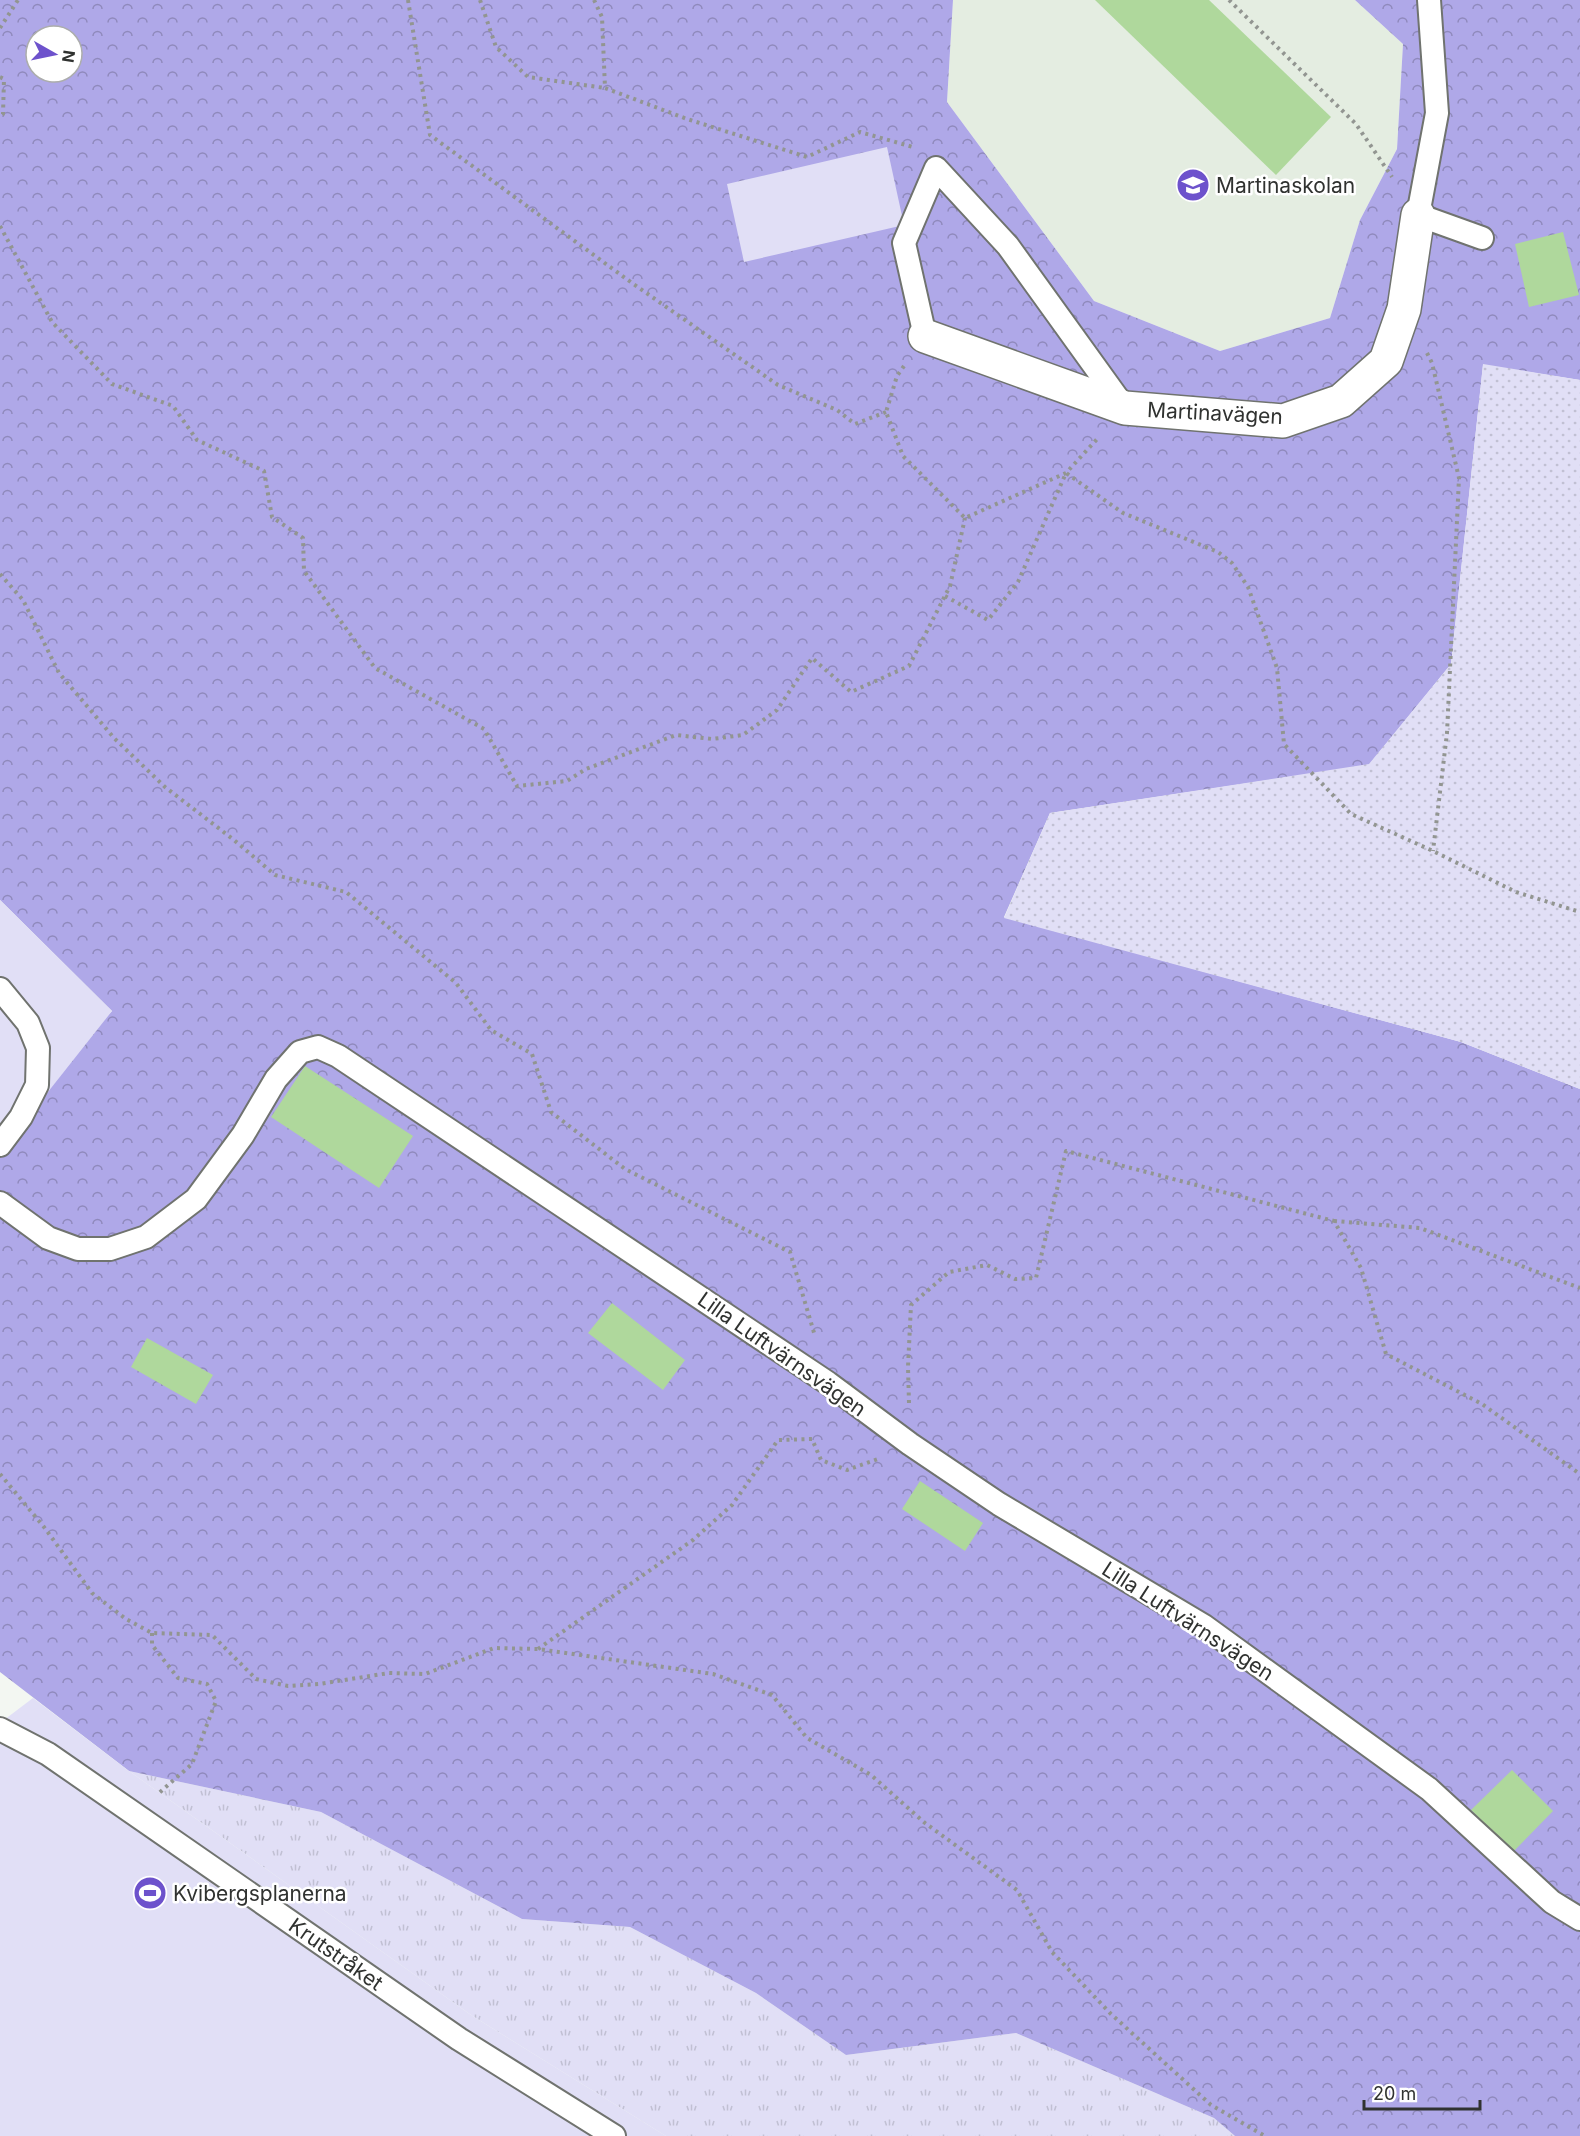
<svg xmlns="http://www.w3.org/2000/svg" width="1580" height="2136" font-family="Inter,sans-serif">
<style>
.built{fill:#e4ede1}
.grass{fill:url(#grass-tufts)}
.forest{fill:url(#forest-crowns);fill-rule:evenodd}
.park{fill:url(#park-dots)}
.garden{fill:#e1dff6}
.building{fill:#afd89c}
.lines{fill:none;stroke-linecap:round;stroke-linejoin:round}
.service-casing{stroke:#70736f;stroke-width:26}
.minor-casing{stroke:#70736f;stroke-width:36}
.path{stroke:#929591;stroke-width:4;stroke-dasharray:3 4.5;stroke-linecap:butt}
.service{stroke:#fff;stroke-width:22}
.minor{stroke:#fff;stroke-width:33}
.labels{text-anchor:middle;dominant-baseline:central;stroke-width:5;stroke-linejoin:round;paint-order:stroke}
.poi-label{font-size:21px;fill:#303230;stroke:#fff;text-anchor:start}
.street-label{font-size:21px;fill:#303230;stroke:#fff}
</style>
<defs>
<pattern id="grass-tufts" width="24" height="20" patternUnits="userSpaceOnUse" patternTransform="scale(1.5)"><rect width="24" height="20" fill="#e1dff6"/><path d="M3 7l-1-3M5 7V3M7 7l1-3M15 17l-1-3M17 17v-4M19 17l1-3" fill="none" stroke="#c1c0d3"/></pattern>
<pattern id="forest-crowns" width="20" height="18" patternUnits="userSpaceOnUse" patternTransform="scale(1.5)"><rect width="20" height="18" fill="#afa8e8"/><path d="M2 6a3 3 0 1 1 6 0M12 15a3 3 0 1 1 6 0" fill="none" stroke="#8f89bc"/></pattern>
<pattern id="park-dots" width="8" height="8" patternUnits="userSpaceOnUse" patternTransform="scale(1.5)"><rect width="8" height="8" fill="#e1dff6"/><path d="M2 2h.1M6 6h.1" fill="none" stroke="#c1c0d3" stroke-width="1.8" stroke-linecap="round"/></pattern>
</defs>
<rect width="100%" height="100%" fill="#f3f7f2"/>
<path class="built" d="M953 0H1355L1403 44 1397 149 1360 220 1330 318 1220 351 1094 301 947 102Z"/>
<path class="grass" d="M129 1771 321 1812 522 1919 630 1927 756 1993 846 2055 1016 2033 1214 2118 1235 2136H666L471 2015Z"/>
<path class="forest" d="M0 0H953L947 102 1094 301 1220 351 1330 318 1360 220 1397 149 1403 44 1355 0H1580V380L1483 365 1451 664 1369 765 1050 813 1004 917 1461 1042 1580 1089V2136H1235L1214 2118 1016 2033 846 2055 756 1993 630 1927 522 1919 321 1812 129 1771 0 1672V1130L112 1011 0 900ZM36 36H72V72H36Z"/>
<path class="park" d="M1483 364 1580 380V1089L1461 1042 1004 918 1050 813 1369 764 1451 664Z"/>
<g class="garden">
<path d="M887 147 904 225 744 262 727 184Z"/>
<path d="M0 900 112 1011 10 1140 0 1130Z"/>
<path d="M33 1698 129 1771 471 2015 666 2136H0V1723Z"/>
</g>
<g class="building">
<path d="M1095 0H1209L1331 117 1276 175Z"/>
<path d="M1563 232 1579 295 1529 307 1515 244Z"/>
<path d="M305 1066 413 1136 379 1188 271 1117Z"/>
<path d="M612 1303 685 1360 663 1390 588 1333Z"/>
<path d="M147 1338 213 1375 196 1404 131 1367Z"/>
<path d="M920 1481 983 1523 965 1551 902 1509Z"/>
<path d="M1512 1770 1553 1811 1513 1852 1471 1810Z"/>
</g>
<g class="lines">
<g class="service-casing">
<g id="service">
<path d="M1429 0 1437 113 1418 215 1482 238"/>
<path d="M925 336 904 243 936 168 1008 246 1124 407"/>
<path d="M0 989 28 1023 38 1048 37 1085 21 1117 0 1145"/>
<path d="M0 1203 48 1238 78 1249H110L146 1237 196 1199 243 1135 276 1079 300 1052 318 1047 338 1056 828 1383 910 1444 999 1504 1204 1626 1429 1789 1552 1902 1580 1919"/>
<path d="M0 1729 48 1754 459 2039 614 2136"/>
</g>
</g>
<g class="minor-casing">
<path id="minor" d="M925 336 1125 408 1283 421 1341 401 1386 361 1404 309 1418 215"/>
</g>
<g class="path">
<path d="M408 0 430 135 632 283 778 385 837 410 855 424 886 412"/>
<path d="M480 0 496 47 528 77 605 88"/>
<path d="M594 0 602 17 605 88 687 119 807 157 860 132 913 147"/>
<path d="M1229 0 1356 124 1392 177"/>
<path d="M0 28 18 0"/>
<path d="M0 77 4 79 3 114 0 117"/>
<path d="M0 226 52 322 112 384 173 406 197 440 264 471 272 517 303 538 304 571 375 668 484 729 517 786 567 781 586 769 676 735 712 739 743 735 777 710 812 658 851 692 909 666 950 586 965 518"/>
<path d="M1427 353 1432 363 1459 478 1447 733 1433 851"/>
<path d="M904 366 897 376 886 412 903 456 965 518 1066 473 1099 437"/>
<path d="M0 574 23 600 59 673 114 738 165 787 234 840 275 875 346 892 456 983 491 1030 532 1054 551 1112 625 1169 790 1252 815 1336"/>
<path d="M945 596 988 620 1018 582 1066 473 1123 513 1218 552 1232 563 1248 587 1277 668 1284 744 1351 814 1433 851 1516 892 1580 912"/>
<path d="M1334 1221 1420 1228 1580 1288"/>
<path d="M909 1403 908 1367 911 1305 949 1272 987 1265 1015 1279 1036 1278 1066 1151 1334 1221 1361 1268 1386 1354 1482 1404 1580 1474"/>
<path d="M0 1474 44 1527 92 1593 126 1619 152 1633 212 1635 256 1679 288 1686 319 1684 389 1673 425 1674 494 1648 538 1649 713 1674 772 1695 807 1738 871 1775 925 1823 1017 1890 1052 1952 1111 2014 1211 2105 1265 2136"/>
<path d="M152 1633V1645L178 1678 207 1684 216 1701 192 1764 159 1793"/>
<path d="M538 1649 693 1540 732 1505 778 1440 812 1439 821 1460 847 1470 878 1459"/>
</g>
<use href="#service" class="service"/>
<use href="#minor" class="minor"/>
</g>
<defs>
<g id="school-disc" transform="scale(1.725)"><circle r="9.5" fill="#6d52cc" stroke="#fff"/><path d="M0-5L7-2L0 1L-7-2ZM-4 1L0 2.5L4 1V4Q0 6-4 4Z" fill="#fff"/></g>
<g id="stadium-disc" transform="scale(1.725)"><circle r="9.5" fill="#6d52cc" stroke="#fff"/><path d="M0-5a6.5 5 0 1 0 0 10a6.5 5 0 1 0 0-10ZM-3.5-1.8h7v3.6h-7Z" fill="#fff"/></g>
</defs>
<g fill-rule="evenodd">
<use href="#school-disc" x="1193" y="185"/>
<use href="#stadium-disc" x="150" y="1893"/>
</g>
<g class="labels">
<g class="poi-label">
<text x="1216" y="185">Martinaskolan</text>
<text x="173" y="1893">Kvibergsplanerna</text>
</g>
<g class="street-label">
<text transform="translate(1215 413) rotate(3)">Martinavägen</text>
<text transform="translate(782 1354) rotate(35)">Lilla Luftvärnsvägen</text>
<text transform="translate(1188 1621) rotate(33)">Lilla Luftvärnsvägen</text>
<text transform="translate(336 1954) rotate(35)">Krutstråket</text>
</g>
</g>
<g transform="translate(54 54) rotate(99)"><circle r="28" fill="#ffffff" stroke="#acadac" stroke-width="1.5"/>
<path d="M0-4.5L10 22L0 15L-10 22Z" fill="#6d52cc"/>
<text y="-9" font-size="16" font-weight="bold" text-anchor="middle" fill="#303230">N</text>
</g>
<path d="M1364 2100v9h116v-9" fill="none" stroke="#303230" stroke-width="3"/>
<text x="1373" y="2100" font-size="18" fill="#303230" stroke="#ffffff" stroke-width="4.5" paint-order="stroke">20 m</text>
</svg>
